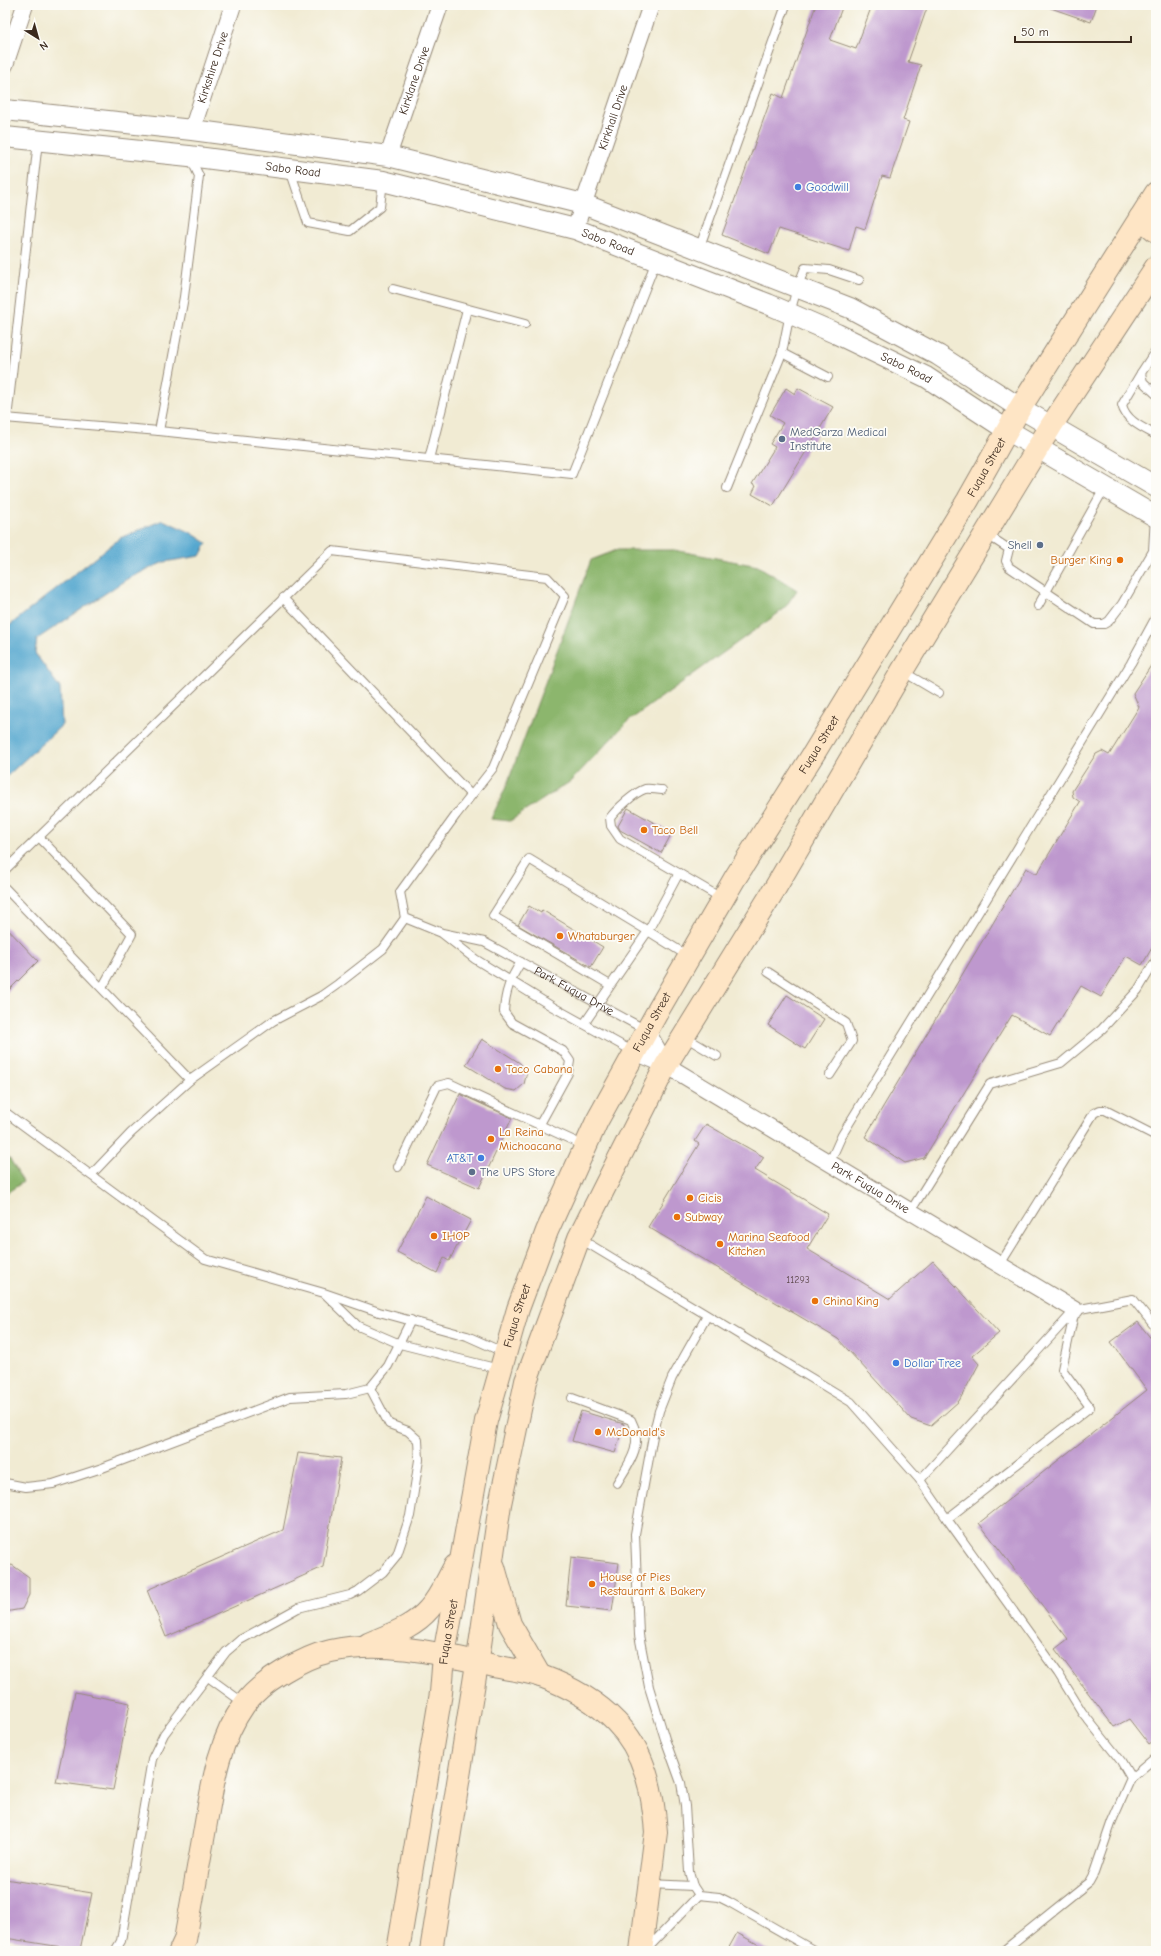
<svg xmlns="http://www.w3.org/2000/svg" width="1161" height="1956" font-family="'Comic Neue',sans-serif">
<style>
.forest{fill:#8cb66d;stroke:#647046}
.water{fill:#54a7cf;stroke:#486876}
.building{fill:#be98ce}
.lines{fill:none;stroke-linecap:round;stroke-linejoin:round}
.service-casing{stroke:#968a78;stroke-width:10}
.minor-casing{stroke:#968a78;stroke-width:18}
.tertiary-casing{stroke:#968a78;stroke-width:22}
.secondary-casing{stroke:#968a78;stroke-width:24}
.service{stroke:#fff;stroke-width:8}
.minor{stroke:#fff;stroke-width:16}
.tertiary{stroke:#fff;stroke-width:20}
.secondary{stroke:#fee5c5;stroke-width:22}
.shop-dot{fill:#3f7fe0;stroke:#fdfcf7;stroke-width:1.5}
.service-dot{fill:#5c6f8a;stroke:#fdfcf7;stroke-width:1.5}
.food-dot{fill:#e8710a;stroke:#fdfcf7;stroke-width:1.5}
.labels{text-anchor:middle;dominant-baseline:central;stroke-width:3.5;stroke-linejoin:round;paint-order:stroke}
.number-label{font-size:10px;fill:#5c464a}
.street-label{font-size:12px;fill:#3b2a1e;stroke:#fdfcf7}
.shop-label{font-size:12px;fill:#366cbe;stroke:#fdfcf7;text-anchor:start}
.service-label{font-size:12px;fill:#4e5e75;stroke:#fdfcf7;text-anchor:start}
.food-label{font-size:12px;fill:#c56008;stroke:#fdfcf7;text-anchor:start}
</style>
<rect width="100%" height="100%" fill="#fdfcf7"/>
<filter id="ink" filterUnits="userSpaceOnUse"><feTurbulence type="fractalNoise" baseFrequency=".025" numOctaves="2"/><feDisplacementMap in="SourceGraphic" scale="8" xChannelSelector="R" yChannelSelector="G"/><feConvolveMatrix kernelMatrix="1 2 1 2 8 2 1 2 1" color-interpolation-filters="sRGB"/></filter>
<filter id="wash" filterUnits="userSpaceOnUse"><feTurbulence type="fractalNoise" baseFrequency=".012" numOctaves="4" result="noise"/><feDisplacementMap in="SourceGraphic" scale="16" xChannelSelector="R" yChannelSelector="G"/><feGaussianBlur stdDeviation="0.9" result="paint"/><feColorMatrix in="noise" values="0 0 0 0 0 0 0 0 0 0 0 0 0 0 0 0 0 1.4 0 .05"/><feComposite in="paint" operator="in"/></filter>
<g filter="url(#wash)">
<rect width="100%" height="100%" fill="#f1ebd3"/>
<g class="forest">
<path d="M617 550H674L758 566 797 590 784 609 627 722 571 781 510 821 491 819 506 787 591 560Z"/>
<path d="M5 1155 10 1159 23 1182 5 1194Z"/>
</g>
<path class="water" d="M163 520 190 532 207 543 200 556 164 562 127 579 37 639 35 653 60 688 62 725 5 778V629L120 538Z"/>
<g id="blocks">
<g class="building">
<path d="M816 5H843L830 40 856 49 872 5H928L908 62 921 65 903 120 909 122 890 178 882 176 865 229 856 226 849 251 779 229 769 254 722 235 773 93 783 98Z"/>
<path d="M1048 5H1097L1091 22 1048 7Z"/>
<path d="M786 388 795 394 798 388 833 407 773 506 752 494 756 486 752 484 775 447 770 444 783 423 770 415Z"/>
<path d="M1156 658V941L1142 965 1126 956 1101 997 1081 986 1050 1036 1012 1015 924 1158 905 1163 865 1137 1026 868 1037 874 1080 802 1073 797 1072 791 1096 754 1102 751 1109 755 1139 707 1133 693Z"/>
<path d="M628 808 672 833 661 853 620 830 618 826Z"/>
<path d="M529 906 541 913 542 910 603 947 591 967 518 925Z"/>
<path d="M5 926 38 961 5 994Z"/>
<path d="M787 995 824 1019 805 1049 768 1025Z"/>
<path d="M482 1039 520 1063 527 1072 524 1084 516 1091 505 1089 466 1065Z"/>
<path d="M460 1094 512 1118 479 1188 427 1165Z"/>
<path d="M706 1124 764 1157 755 1170 828 1214 807 1249 890 1299 933 1261 999 1333 972 1356 979 1364 959 1401 931 1426 911 1419 838 1339 648 1227 699 1144 695 1141Z"/>
<path d="M426 1196 471 1220 449 1261 444 1258 437 1273 397 1252Z"/>
<path d="M1138 1322 1156 1345V1740L1149 1745 1129 1719 1114 1727 1055 1649 1068 1639 979 1523 1147 1390 1111 1342Z"/>
<path d="M581 1411 624 1424 615 1453 572 1441Z"/>
<path d="M298 1453 341 1458 323 1567 166 1637 147 1590 283 1530Z"/>
<path d="M571 1557 619 1563 612 1611 566 1606Z"/>
<path d="M12 1565 29 1577V1595L22 1609 5 1612V1567Z"/>
<path d="M75 1692 130 1703 113 1790 56 1782Z"/>
<path d="M5 1879 92 1893 80 1950 5 1938Z"/>
<path d="M737 1933 770 1951H727Z"/>
</g>
</g>
</g>
<g filter="url(#ink)">
<use href="#blocks" fill-opacity="0" stroke="#968a78" stroke-width="1"/>
<g class="lines">
<g class="service-casing">
<g id="service">
<path d="M290 170 308 223 350 231 380 207 383 181"/>
<path d="M699 249 786 5"/>
<path d="M393 289 525 324"/>
<path d="M1156 350 1141 373 1143 382 1156 394"/>
<path d="M782 353 828 377"/>
<path d="M1141 373 1122 405C1126 421 1143 428 1156 435"/>
<path d="M5 418 159 431 572 474 656 261"/>
<path d="M7 419 38 141"/>
<path d="M159 431 184 297 199 176 190 157"/>
<path d="M429 459 467 309"/>
<path d="M727 488 782 353 790 313 797 288 805 268 829 270 859 280"/>
<path d="M986 534 1009 549 1006 561 1009 567 1094 624H1104L1109 621 1122 604 1153 551 1155 516"/>
<path d="M283 598 471 795"/>
<path d="M1038 606 1105 487"/>
<path d="M902 671 939 693"/>
<path d="M662 790C657 790 650 788 645 789 635 792 616 810 610 818L611 826 620 839 723 899"/>
<path d="M39 837 132 934 102 988"/>
<path id="s1" d="M5 870 332 551 547 577 565 596 493 768 456 815 400 892 405 918 442 933 484 942 646 1030"/>
<path d="M679 873 648 931 688 956"/>
<path d="M5 888 190 1080"/>
<path d="M443 934 475 959 553 1007 634 1052"/>
<path d="M521 962C510 979 505 992 504 1012L512 1023 563 1051 570 1061 568 1073 540 1124"/>
<path d="M768 972 846 1023 852 1041 830 1075"/>
<path d="M584 1024 648 931 529 859 493 916 610 985"/>
<path d="M685 1037 717 1056"/>
<path d="M5 1112 205 1259 324 1293 379 1312 467 1336 505 1353"/>
<path d="M829 1164 842 1135 1131 663 1156 617"/>
<path d="M398 1167 437 1086 449 1083 585 1146"/>
<path d="M91 1175 131 1133 190 1080 273 1021 321 996 338 984 383 949 405 918"/>
<path d="M910 1212 990 1084 1061 1063 1102 1029 1138 990 1156 960"/>
<path d="M579 1238 851 1402 920 1480 1075 1310 1133 1299 1156 1328"/>
<path d="M999 1266 1094 1113 1100 1110H1105L1156 1136"/>
<path d="M326 1295 358 1326 400 1344 499 1369"/>
<path d="M707 1316 672 1378 659 1411 653 1436 635 1534 639 1635 649 1687 665 1739 681 1783 685 1806 689 1872 693 1886 699 1895 719 1897 729 1902 815 1951"/>
<path d="M572 1398 631 1420C644 1444 630 1462 617 1483"/>
<path d="M920 1480 947 1519"/>
<path d="M5 1483 26 1487 53 1484 102 1468 290 1397 346 1394 370 1388 388 1366 411 1320"/>
<path d="M208 1677 245 1704"/>
<path d="M1131 1778 1156 1757"/>
<path d="M649 1884 693 1886"/>
<path d="M647 1949 699 1895"/>
<path d="M115 1951 121 1941 152 1759 164 1734 226 1652 240 1640 298 1608 350 1595 358 1591 383 1572 397 1555 410 1516 419 1460 418 1440 408 1431 389 1424 370 1388"/>
<path d="M1003 1951 1089 1882 1094 1873 1112 1821 1131 1778 1121 1761 1082 1712 1058 1673 947 1519 1090 1407 1062 1369 1075 1310"/>
</g>
</g>
<g class="minor-casing">
<g id="minor">
<path d="M5 65 25 5"/>
<path id="s2" d="M192 130 233 5"/>
<path id="s3" d="M388 156 440 5"/>
<path id="s4" d="M575 229 651 5"/>
<path d="M647 1031 666 1065"/>
<path id="s5" d="M635 1052 666 1065 1075 1310"/>
</g>
</g>
<g class="tertiary-casing">
<g id="tertiary">
<path d="M5 110 192 130 388 156 583 204 850 308 938 355 1020 408 1156 487"/>
<path id="s6" d="M5 137 189 156 383 181 575 229 768 304 837 334 926 377 1007 430 1156 517"/>
</g>
</g>
<g class="secondary-casing">
<g id="secondary">
<path d="M1140 218 1156 231"/>
<path d="M494 1567 510 1624 540 1676"/>
<path d="M368 1644C389 1635 414 1627 429 1609 440 1597 447 1580 455 1566"/>
<path d="M180 1951 185 1940C191 1905 198 1869 204 1834 212 1789 217 1743 244 1705 260 1682 303 1657 331 1651 386 1639 445 1655 499 1667 513 1670 528 1671 541 1676 568 1686 596 1701 616 1722 645 1751 653 1792 656 1832L641 1951"/>
<path id="s7" d="M398 1951 441 1693 444 1655 486 1421 518 1309 547 1231 597 1121 660 1007 735 878 814 753 968 500 1020 408 1156 193"/>
<path d="M431 1951 480 1645 500 1504 526 1381 579 1238 666 1065 774 890 902 671 1051 426 1156 267"/>
</g>
</g>
<use href="#service" class="service"/>
<use href="#minor" class="minor"/>
<use href="#tertiary" class="tertiary"/>
<use href="#secondary" class="secondary"/>
</g>
</g>
<g class="shop-dot">
<circle cx="798" cy="187" r="4"/>
<circle cx="481" cy="1158" r="4"/>
<circle cx="896" cy="1363" r="4"/>
</g>
<g class="service-dot">
<circle cx="782" cy="439" r="4"/>
<circle cx="1040" cy="545" r="4"/>
<circle cx="472" cy="1172" r="4"/>
</g>
<g class="food-dot">
<circle cx="1120" cy="560" r="4"/>
<circle cx="644" cy="830" r="4"/>
<circle cx="560" cy="936" r="4"/>
<circle cx="498" cy="1069" r="4"/>
<circle cx="491" cy="1139" r="4"/>
<circle cx="690" cy="1198" r="4"/>
<circle cx="677" cy="1217" r="4"/>
<circle cx="434" cy="1236" r="4"/>
<circle cx="720" cy="1244" r="4"/>
<circle cx="815" cy="1301" r="4"/>
<circle cx="598" cy="1432" r="4"/>
<circle cx="592" cy="1584" r="4"/>
</g>
<g class="labels">
<g class="number-label">
<text x="798" y="1280">11293</text>
</g>
<g class="street-label">
<text stroke="none"><textPath href="#s2" startOffset="66">Kirkshire Drive</textPath></text>
<text stroke="none"><textPath href="#s3" startOffset="80">Kirklane Drive</textPath></text>
<text stroke="none"><textPath href="#s4" startOffset="118">Kirkhall Drive</textPath></text>
<text stroke="none"><textPath href="#s6" startOffset="290">Sabo Road</textPath></text>
<text stroke="none"><textPath href="#s6" startOffset="614">Sabo Road</textPath></text>
<text stroke="none"><textPath href="#s6" startOffset="938">Sabo Road</textPath></text>
<text stroke="none"><textPath href="#s7" startOffset="1619">Fuqua Street</textPath></text>
<text stroke="none"><textPath href="#s7" startOffset="1295">Fuqua Street</textPath></text>
<text stroke="none"><textPath href="#s1" startOffset="1253">Park Fuqua Drive</textPath></text>
<text stroke="none"><textPath href="#s7" startOffset="971">Fuqua Street</textPath></text>
<text stroke="none"><textPath href="#s5" startOffset="272">Park Fuqua Drive</textPath></text>
<text stroke="none"><textPath href="#s7" startOffset="647">Fuqua Street</textPath></text>
<text stroke="none"><textPath href="#s7" startOffset="323">Fuqua Street</textPath></text>
</g>
<g class="shop-label">
<text x="806" y="187">Goodwill</text>
<text x="473" y="1158" text-anchor="end">AT&amp;T</text>
<text x="904" y="1363">Dollar Tree</text>
</g>
<g class="service-label">
<text x="790" y="432">MedGarza Medical<tspan x="790" dy="14">Institute</tspan></text>
<text x="1032" y="545" text-anchor="end">Shell</text>
<text x="480" y="1172">The UPS Store</text>
</g>
<g class="food-label">
<text x="1112" y="560" text-anchor="end">Burger King</text>
<text x="652" y="830">Taco Bell</text>
<text x="568" y="936">Whataburger</text>
<text x="506" y="1069">Taco Cabana</text>
<text x="499" y="1132">La Reina<tspan x="499" dy="14">Michoacana</tspan></text>
<text x="698" y="1198">Cicis</text>
<text x="685" y="1217">Subway</text>
<text x="442" y="1236">IHOP</text>
<text x="728" y="1237">Marina Seafood<tspan x="728" dy="14">Kitchen</tspan></text>
<text x="823" y="1301">China King</text>
<text x="606" y="1432">McDonald's</text>
<text x="600" y="1577">House of Pies<tspan x="600" dy="14">Restaurant &amp; Bakery</tspan></text>
</g>
</g>
<rect width="1161" height="1956" fill="none" stroke="#fdfcf7" stroke-width="20"/>
<g transform="translate(38 38) rotate(143)" stroke="#fdfcf7" stroke-width="3" paint-order="stroke">
<path d="M0-3L7 15L0 10L-7 15Z" fill="#3b2a1e"/>
<text y="-6" font-size="11" font-weight="bold" text-anchor="middle" fill="#3b2a1e">N</text>
</g>
<path d="M1015 36v6h116v-6" fill="none" stroke="#3b2a1e" stroke-width="2"/>
<text x="1021" y="36" font-size="12" fill="#3b2a1e" stroke="#fdfcf7" stroke-width="3" paint-order="stroke">50 m</text>
</svg>
